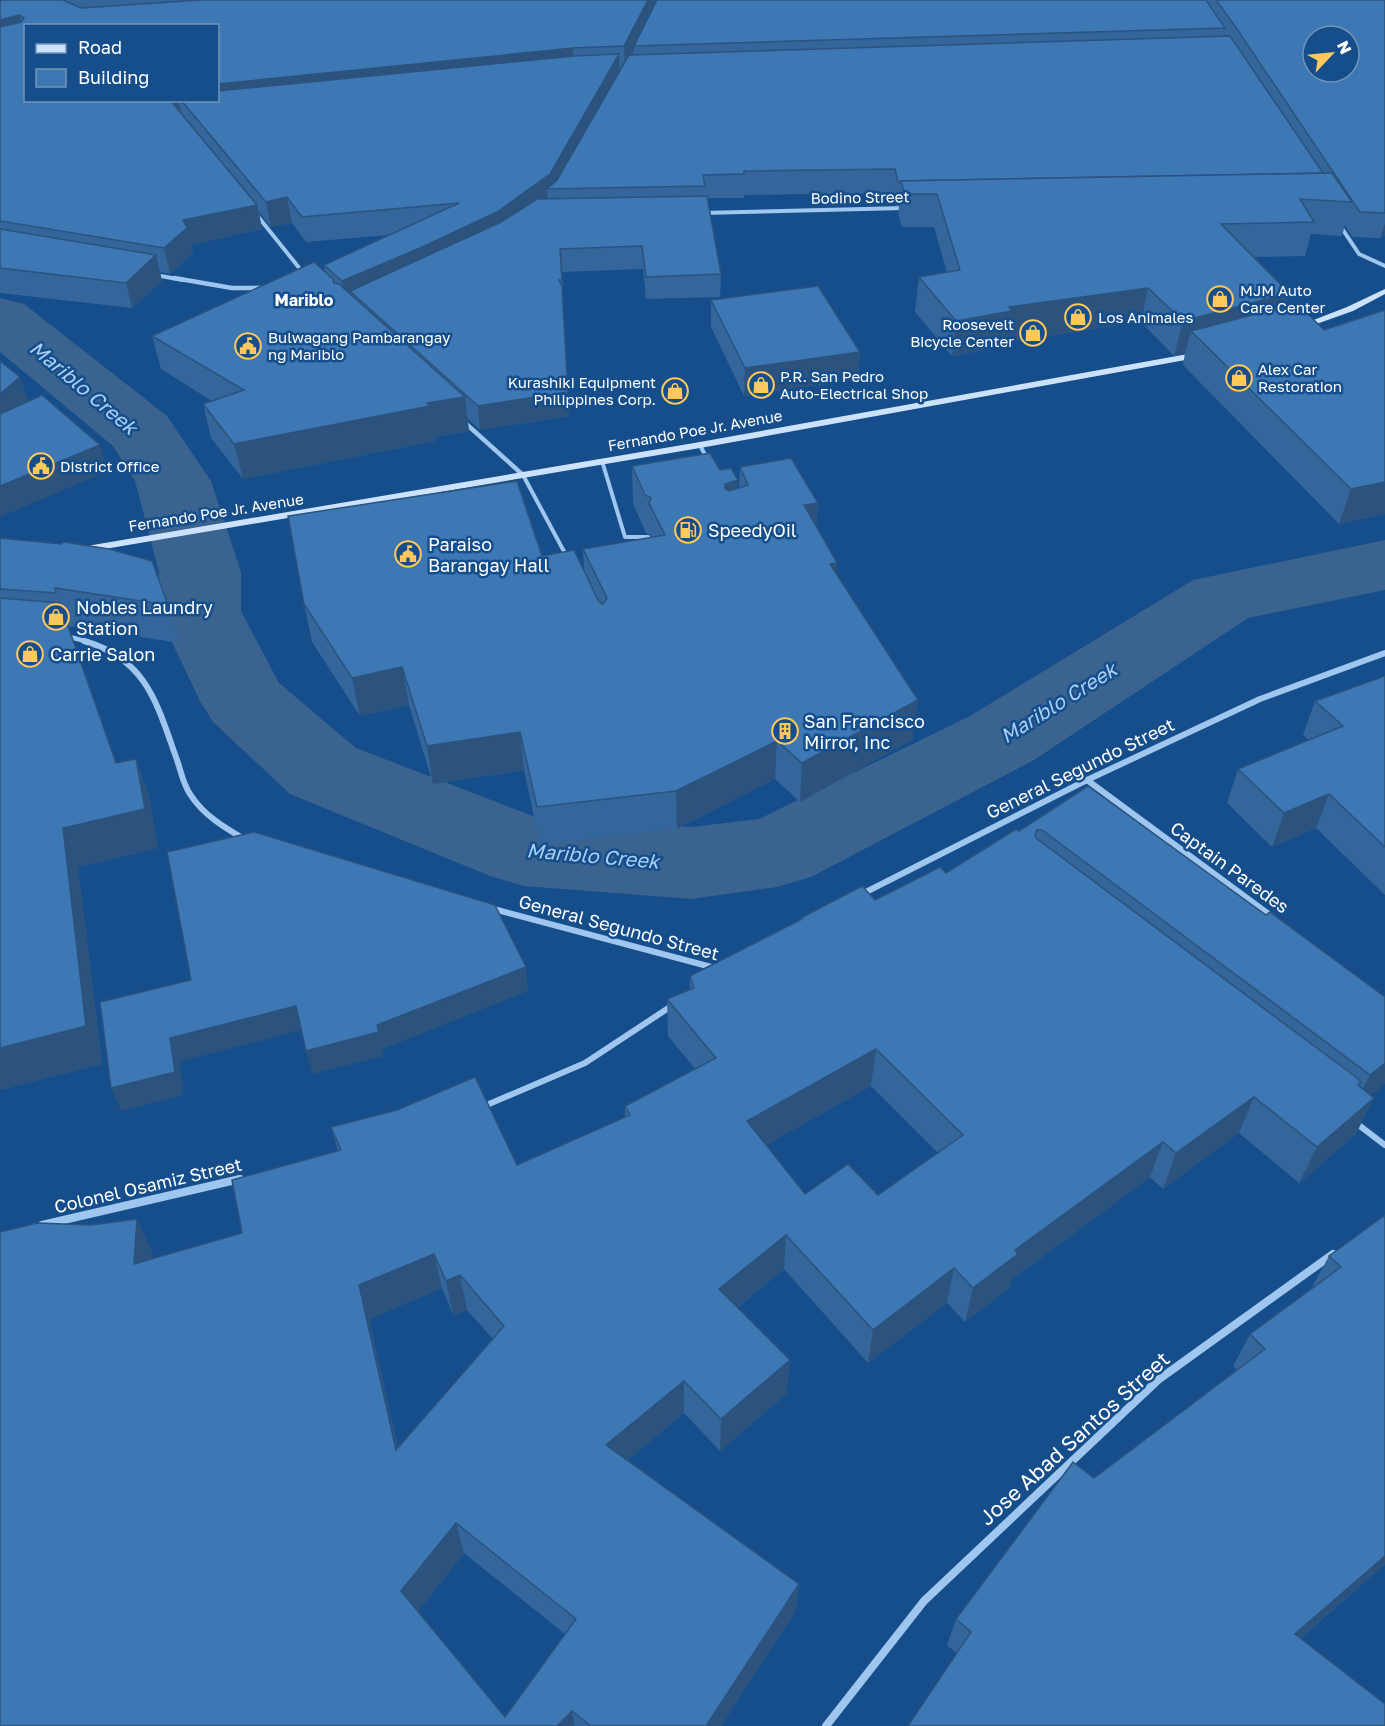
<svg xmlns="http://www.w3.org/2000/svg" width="1385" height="1726" font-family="'Golos Text',sans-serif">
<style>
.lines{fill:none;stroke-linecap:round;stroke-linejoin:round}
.river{fill:#3a6390;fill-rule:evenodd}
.lane-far1{stroke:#9ec6ef;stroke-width:4}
.lane{stroke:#9ec6ef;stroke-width:6}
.street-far3{stroke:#9ec6ef;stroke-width:4}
.street-far2{stroke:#9ec6ef;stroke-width:4.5}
.street-far1{stroke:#9ec6ef;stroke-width:6}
.street{stroke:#9ec6ef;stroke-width:8}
.secondary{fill:#cce2fb;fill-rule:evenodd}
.wall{fill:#34669b;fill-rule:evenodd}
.shaded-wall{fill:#2b537e}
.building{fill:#3d77b4;stroke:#2b537e;stroke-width:1.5;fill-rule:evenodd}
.labels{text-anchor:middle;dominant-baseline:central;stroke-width:5;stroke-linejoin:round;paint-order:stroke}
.far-street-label{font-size:15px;fill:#fff;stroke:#154e8b}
.far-poi-label{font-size:15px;fill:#fff;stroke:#154e8b;text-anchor:start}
.far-neighbourhood-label{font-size:16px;font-weight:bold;fill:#fff;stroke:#154e8b}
.poi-label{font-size:18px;fill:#fff;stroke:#154e8b;text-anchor:start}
.street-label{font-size:18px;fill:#fff;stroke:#154e8b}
.water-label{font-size:20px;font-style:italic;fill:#aad0f7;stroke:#154e8b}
.near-street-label{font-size:21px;fill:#fff;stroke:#154e8b}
</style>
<rect width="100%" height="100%" fill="#154e8b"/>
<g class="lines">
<path class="river" d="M0 298 24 304 167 416 211 481 241 572V611L279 683 356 748 533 816 691 827 759 819 970 716 1193 580 1385 540V590L1248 618 1034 760 811 877 777 887 691 899 524 886 490 876 290 794 213 722 200 701 157 611 159 572 135 481 113 446 0 352Z"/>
<g class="lane-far1">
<path d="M700 445 707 459"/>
<path d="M602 461 625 537H648"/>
<path d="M523 475 567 557"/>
</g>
<path class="lane" d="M1356 1123 1385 1145"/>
<g class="street-far3">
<path d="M702 213 905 208"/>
<path d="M256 214 304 274"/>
<path d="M1339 224 1359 254 1385 266"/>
<path d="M155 275 183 280"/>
</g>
<g class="street-far2">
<path d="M174 278 232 288H263"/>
<path d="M463 421 523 475"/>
<path d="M66 636 89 642"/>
</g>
<g class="street-far1">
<path d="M84 641C147 659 157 704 177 760 181 771 183 784 190 794 203 815 225 828 246 840"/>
<path d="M1087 780 1274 918"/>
<path d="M860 895 1087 780 1260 699 1385 653"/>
<path d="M490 908 715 968"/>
<path d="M482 1107 585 1063 673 1005"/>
</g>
<g class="street">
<path d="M42 1225 240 1179"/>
<path d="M826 1726 924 1601 1158 1380 1333 1254"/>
</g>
<g class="secondary">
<path d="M1385 289V294L1353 311 1305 328 1298 326 1347 307Z"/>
<path d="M1199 352 1202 353V357L700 448 81 553 76 550 81 547 700 442Z"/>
</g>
</g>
<g class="wall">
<path d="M0 0H1385V235L1380 238 1352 237 1345 225 1342 236 1311 234 1305 256 1254 257 1289 293 1286 306 1385 514 1339 524 1183 365 1185 353 1174 356 1141 322 1007 342V346L952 356 915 312 919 277 947 273 934 227H902L898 214 899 206H896L893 193 744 195V198H707L721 274 720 297 646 299 643 269 562 272 569 416 480 430 467 418 469 431 434 437 435 441 243 479 211 438 203 404 212 401 161 369 152 336 325 272 324 265 389 235 306 242 292 223 271 227 259 212 262 229 191 245 193 253 170 274 160 272 162 281 132 308 0 293ZM218 26V100H26Z"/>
<path d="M711 300 860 352 858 379 744 396 711 327Z"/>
<path d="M632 466 720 470 738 480 737 488 739 487 740 467 818 503 816 526 836 575 913 739 800 802 775 779 677 829 540 845 524 770 433 784 409 705 360 716 312 642 304 604 542 556 584 571 583 549 650 538V535L646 533 633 504Z"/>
<path d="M0 538 168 605 180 643 68 626 116 763 136 759 149 797 158 848 78 867 102 1064 0 1090Z"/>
<path d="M1385 676V895L1316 828 1272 847 1227 803 1238 769 1309 740 1303 735 1315 701Z"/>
<path d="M1088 786 1266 915 1385 997 1371 1095 1356 1134 1299 1183 1239 1133 1163 1189 1150 1177 1011 1280 1009 1288 965 1322 947 1303 868 1363 784 1269 737 1308 787 1393 720 1451 684 1413 628 1460 799 1584 795 1612 721 1726H0L153 1254 152 1259 242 1233 338 1151 331 1127 517 1165 625 1117V1106L695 1069 668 1036 667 999 690 990V976L800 920 801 918 875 900 946 873 1019 831ZM871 1086 938 1153 878 1195 805 1194 766 1145ZM442 1288 453 1315 467 1310 493 1339 398 1448 369 1319ZM464 1553 565 1634 505 1717 418 1611Z"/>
<path d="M1385 1215V1564L1301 1638 956 1653 947 1645 956 1619 1094 1478 1237 1370 1233 1366 1250 1334 1311 1289 1329 1256Z"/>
</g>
<g class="shaded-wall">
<path d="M648 0H659L634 46V51L625 69 624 46Z"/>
<path d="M19 15 25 37 0 44V20Z"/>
<path d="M573 48 575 71 218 100V84Z"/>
<path d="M619 54 620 78 558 189H547L548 202 350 291 352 304 346 307 342 281 420 248Z"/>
<path d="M174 100H178L181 111 176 112Z"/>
<path d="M287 197 292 223 271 227 266 202Z"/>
<path d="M257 205 262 229 191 245 193 253 170 274 164 248 183 220Z"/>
<path d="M1385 223V235L1380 238Z"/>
<path d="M156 255 162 281 132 308 126 283Z"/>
<path d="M562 287 569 416 480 430 478 406Z"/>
<path d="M1148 288 1141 322 1007 342V346L952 356 956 321 1009 307Z"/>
<path d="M1289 293 1280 328 1191 331 1185 353 1174 356 1183 321Z"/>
<path d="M860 352 858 379 744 396 745 368Z"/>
<path d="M20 377 29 403 0 429V394Z"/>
<path d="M465 397 469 431 434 437 435 441 243 479 234 444 427 403Z"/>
<path d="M100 445 108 471 0 517V486Z"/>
<path d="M738 480 737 517 725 522V484Z"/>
<path d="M1385 482V514L1339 524 1351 489Z"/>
<path d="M818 503 815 540 804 505Z"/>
<path d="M837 563 834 601 830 564Z"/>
<path d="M402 667 409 705 360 716 352 678Z"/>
<path d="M918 700 913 739 800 802 802 763Z"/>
<path d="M520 732 524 770 433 784 427 746Z"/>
<path d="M777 741 775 779 677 829 676 791Z"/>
<path d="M136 759 149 797 158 848 78 867 102 1064 0 1090V1048L63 828Z"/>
<path d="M1329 794 1316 828 1272 847 1284 813Z"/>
<path d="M526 967 528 991 383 1049 384 1056 312 1074 306 1051 377 1025Z"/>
<path d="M296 1006 302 1030 179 1062 184 1095 121 1111 111 1088 170 1038Z"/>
<path d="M876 1049 871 1086 745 1157 747 1121Z"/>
<path d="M1385 1063V1084L1351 1112 1370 1075Z"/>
<path d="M1254 1097 1239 1133 1163 1189 1176 1153Z"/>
<path d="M1374 1098 1356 1134 1299 1183 1317 1147Z"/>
<path d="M1163 1142 1150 1177 1011 1280 1009 1288 965 1322 973 1288 1015 1250Z"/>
<path d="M137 1219 153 1254 150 1298 134 1264Z"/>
<path d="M786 1235 784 1269 718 1323 719 1289Z"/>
<path d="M434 1254 442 1288 369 1319 405 1481 396 1450 359 1285Z"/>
<path d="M954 1268 947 1303 868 1363 873 1330Z"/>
<path d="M460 1275 467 1310 453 1315 446 1281Z"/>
<path d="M790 1360 787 1393 720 1451 721 1419Z"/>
<path d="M684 1381V1413L609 1476 606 1445Z"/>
<path d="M456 1523 464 1553 411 1620 401 1591Z"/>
<path d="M1385 1556V1564L1275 1660 1295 1634Z"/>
<path d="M799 1584 795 1612 721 1726H706Z"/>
<path d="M572 1711 575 1726H557Z"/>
</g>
<g class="building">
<path d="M0 0H63L81 8 201 0H648L624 46 573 48 218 84V26H26V100H170L257 205 183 220 187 228 164 248 0 221V27L21 22 24 18 19 15 0 20Z"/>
<path d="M657 0H1206L1225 28 634 46Z"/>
<path d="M1216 0H1385V213L1360 212 1237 29ZM1313 36H1349V72H1313Z"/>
<path d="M1230 36 1323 173 901 181 902 182H898L895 169 744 171V174L703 175 705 186 547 189 557 180 629 55Z"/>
<path d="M619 54 550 174 497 212 420 248 342 281 324 265 459 203 302 217 287 197 266 202 181 100H218V91L574 56Z"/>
<path d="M1332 173 1352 202 1300 199 1314 222 1221 224 1289 293 1183 321 1148 288 1009 307 1012 311 956 321 919 277 960 270 937 194H905L901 181Z"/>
<path d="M707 196 721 274 646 277 642 246 560 249 562 280H559L562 287 568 392 478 406 350 291 501 222 537 199Z"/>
<path d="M0 229 156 255 126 283 0 268Z"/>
<path d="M314 262 333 279 334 283 339 284 465 397 427 403 430 406 234 444 203 404 244 390 152 336Z"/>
<path d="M818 286 860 352 745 368 711 300Z"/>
<path d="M1297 303 1324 330 1385 310V482L1351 489 1191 331Z"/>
<path d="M0 361 20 377 0 394Z"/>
<path d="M42 395 100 445 0 486V414Z"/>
<path d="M710 453 720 470 731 468 738 480 725 484V489L729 491 748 485 740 467 791 458 818 503 804 505 837 563 830 564 918 700 802 763 777 741 676 791 537 807 520 732 427 746 402 667 352 678 304 604 288 516 517 481 542 556 574 550 599 602 603 604 607 598 583 549 665 535 649 503 651 498 645 495 632 466Z"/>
<path d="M0 538 61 544 64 542 109 549 152 561 168 605 55 588 56 593 0 589Z"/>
<path d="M0 598 60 603 116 763 136 759 145 809 63 828 86 1026 0 1048Z"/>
<path d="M1385 676V847L1329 794 1284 813 1238 769 1343 726 1315 701Z"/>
<path d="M1088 786 1266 915 1270 912 1385 997V1063L1370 1075 1042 830H1037L1035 834 1036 838 1357 1078 1361 1082 1358 1085 1374 1098 1317 1147 1254 1097 1176 1153 1163 1142 1015 1250 1018 1254 973 1288 954 1268 873 1330 786 1235 719 1289 790 1360 721 1419 684 1381 606 1445 799 1584 706 1726H591L572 1711 557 1726H0V1232L37 1223 91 1225 137 1219 134 1264 242 1233 232 1180 341 1150 331 1127 397 1110 475 1077 517 1165 630 1115 625 1106 716 1058 667 999 694 988 690 976 802 919 801 918 862 886 875 900 940 867 946 873 1016 829 1019 831ZM876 1049 963 1135 878 1195 848 1164 805 1194 747 1121ZM434 1254 446 1281 460 1275 504 1326 396 1450 359 1285ZM456 1523 576 1619 505 1717 401 1591Z"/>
<path d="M254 832 495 905 526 967 377 1025 379 1032 306 1051 296 1006 170 1038 175 1072 111 1088 100 1002 191 980 167 852Z"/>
<path d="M1385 1215V1556L1295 1634 1385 1704V1726H908L971 1632 956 1619 1073 1462 1094 1478 1265 1349 1250 1334 1341 1267 1329 1256Z"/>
</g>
<defs>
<g id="shop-ring" transform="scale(1.35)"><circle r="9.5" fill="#154e8b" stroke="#ffc95c" stroke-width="1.5"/><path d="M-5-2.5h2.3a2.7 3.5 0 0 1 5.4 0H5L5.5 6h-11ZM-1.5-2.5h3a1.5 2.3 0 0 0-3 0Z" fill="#ffc95c"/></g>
<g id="civic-ring" transform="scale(1.35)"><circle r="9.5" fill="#154e8b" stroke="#ffc95c" stroke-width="1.5"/><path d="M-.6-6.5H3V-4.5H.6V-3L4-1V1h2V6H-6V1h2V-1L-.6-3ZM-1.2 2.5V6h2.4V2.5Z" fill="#ffc95c"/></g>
<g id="fuel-ring" transform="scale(1.35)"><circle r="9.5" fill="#154e8b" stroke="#ffc95c" stroke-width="1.5"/><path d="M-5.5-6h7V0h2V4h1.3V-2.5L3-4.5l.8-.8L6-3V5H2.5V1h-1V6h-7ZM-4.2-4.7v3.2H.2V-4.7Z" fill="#ffc95c"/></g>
<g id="building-ring" transform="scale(1.35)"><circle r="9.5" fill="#154e8b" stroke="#ffc95c" stroke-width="1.5"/><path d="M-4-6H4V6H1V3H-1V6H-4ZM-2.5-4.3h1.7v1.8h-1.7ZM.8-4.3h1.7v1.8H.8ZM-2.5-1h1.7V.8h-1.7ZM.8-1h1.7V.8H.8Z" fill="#ffc95c"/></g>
</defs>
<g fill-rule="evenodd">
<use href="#shop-ring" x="1220" y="299"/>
<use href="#shop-ring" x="1078" y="317"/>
<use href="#shop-ring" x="1033" y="333"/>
<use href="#civic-ring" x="248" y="346"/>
<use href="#shop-ring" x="1239" y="378"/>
<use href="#shop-ring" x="761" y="385"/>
<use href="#shop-ring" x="675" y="391"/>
<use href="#civic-ring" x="41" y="466"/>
<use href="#fuel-ring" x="688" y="530"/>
<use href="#civic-ring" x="408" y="554"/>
<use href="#shop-ring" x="56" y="617"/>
<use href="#shop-ring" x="30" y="654"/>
<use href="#building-ring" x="785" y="731"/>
</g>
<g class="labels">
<g class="far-street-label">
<text transform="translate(860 197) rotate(-1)">Bodino Street</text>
<text transform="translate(695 430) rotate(-10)">Fernando Poe Jr. Avenue</text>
<text transform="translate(216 512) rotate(-9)">Fernando Poe Jr. Avenue</text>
</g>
<g class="far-poi-label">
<text x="1240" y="290">MJM Auto<tspan x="1240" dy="17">Care Center</tspan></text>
<text x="1098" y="317">Los Animales</text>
<text x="1014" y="324" text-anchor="end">Roosevelt<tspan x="1014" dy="17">Bicycle Center</tspan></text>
<text x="268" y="337">Bulwagang Pambarangay<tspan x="268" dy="17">ng Mariblo</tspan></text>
<text x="1258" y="369">Alex Car<tspan x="1258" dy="17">Restoration</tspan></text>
<text x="780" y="376">P.R. San Pedro<tspan x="780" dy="17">Auto-Electrical Shop</tspan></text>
<text x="656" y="382" text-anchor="end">Kurashiki Equipment<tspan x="656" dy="17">Philippines Corp.</tspan></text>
<text x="60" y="466">District Office</text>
</g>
<g class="far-neighbourhood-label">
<text x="304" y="300">Mariblo</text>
</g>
<g class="poi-label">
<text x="708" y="530">SpeedyOil</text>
<text x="428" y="544">Paraiso<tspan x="428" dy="21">Barangay Hall</tspan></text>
<text x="76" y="607">Nobles Laundry<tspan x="76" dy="21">Station</tspan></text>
<text x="50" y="654">Carrie Salon</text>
<text x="804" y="721">San Francisco<tspan x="804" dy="21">Mirror, Inc</tspan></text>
</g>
<g class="street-label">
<text transform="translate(1080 768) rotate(-26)">General Segundo Street</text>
<text transform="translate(1230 867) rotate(36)">Captain Paredes</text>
<text transform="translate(619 927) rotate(15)">General Segundo Street</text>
<text transform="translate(148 1185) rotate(-13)">Colonel Osamiz Street</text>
</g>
<g class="water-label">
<text transform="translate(84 387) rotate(40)">Mariblo Creek</text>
<text transform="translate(1058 702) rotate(-32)">Mariblo Creek</text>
<text transform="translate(593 855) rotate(5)">Mariblo Creek</text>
</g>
<g class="near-street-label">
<text transform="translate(1074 1438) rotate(-42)">Jose Abad Santos Street</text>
</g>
</g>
<rect x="24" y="24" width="195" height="78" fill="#154e8b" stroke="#7395b9" stroke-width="1.5"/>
<rect x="36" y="44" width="30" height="9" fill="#cce2fb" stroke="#7395b9" stroke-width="1.5"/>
<text x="78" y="54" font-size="18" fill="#ffffff">Road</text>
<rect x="36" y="69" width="30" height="18" fill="#3d77b4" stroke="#7395b9" stroke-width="1.5"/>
<text x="78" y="84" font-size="18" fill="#ffffff">Building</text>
<g transform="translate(1331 54) rotate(64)"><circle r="28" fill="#154e8b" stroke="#7395b9" stroke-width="1.5"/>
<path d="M0-4.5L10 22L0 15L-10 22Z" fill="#ffc95c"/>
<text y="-9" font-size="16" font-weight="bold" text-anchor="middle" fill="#ffffff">N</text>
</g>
</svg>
